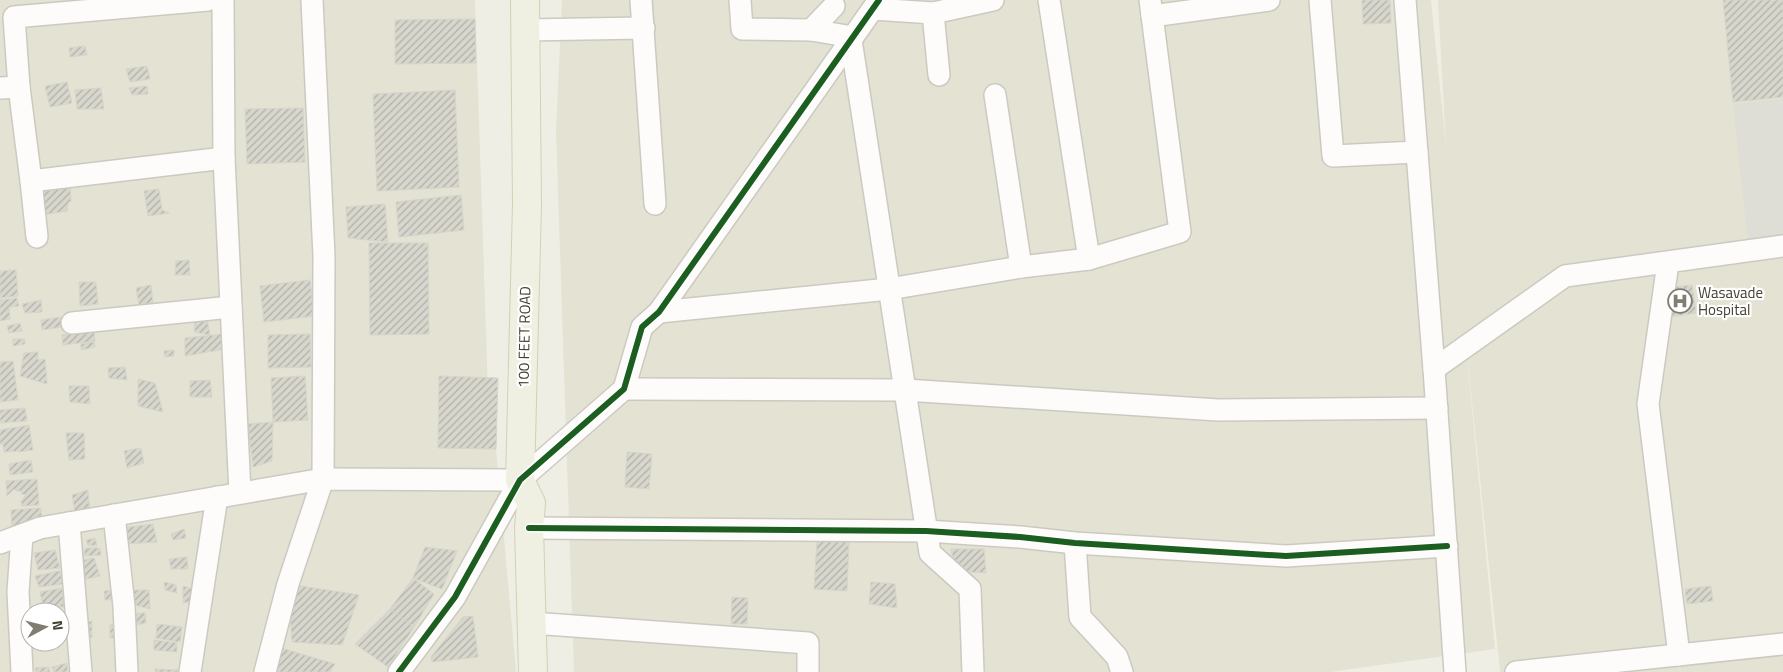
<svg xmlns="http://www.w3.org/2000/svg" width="1783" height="672" font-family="'Titillium Web',sans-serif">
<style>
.residential{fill:#e4e2d2;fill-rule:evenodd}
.parking{fill:#deddd6}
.building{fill:url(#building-hatch);stroke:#d7d5cb}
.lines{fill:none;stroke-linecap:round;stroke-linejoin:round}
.minor-casing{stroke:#cbcac1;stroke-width:24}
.major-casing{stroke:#d3d0b1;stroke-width:30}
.minor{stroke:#fdfcfb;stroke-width:21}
.major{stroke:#f0f0e2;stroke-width:28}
.cycleway-casing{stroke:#fff;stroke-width:9}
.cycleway{stroke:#1b5e20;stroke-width:6}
.labels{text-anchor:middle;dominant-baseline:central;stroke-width:4.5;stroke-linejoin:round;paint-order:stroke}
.poi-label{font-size:15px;fill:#444132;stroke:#fff;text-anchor:start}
.street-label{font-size:15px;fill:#444132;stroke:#fff}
</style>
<defs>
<pattern id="building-hatch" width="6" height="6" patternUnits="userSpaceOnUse" patternTransform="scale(1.25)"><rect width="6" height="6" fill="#d8d7ce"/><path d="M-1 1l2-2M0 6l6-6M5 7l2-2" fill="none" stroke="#b1b0a8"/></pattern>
</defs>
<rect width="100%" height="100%" fill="#efeee5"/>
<g class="residential">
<path d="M0 0H475L489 424 496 449 516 672H0ZM30 612H60V642H30Z"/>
<path d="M562 0H1431L1446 147 1438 0H1783V672H1500L1464 325 1495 649 1330 672H574L556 131Z"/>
</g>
<path class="parking" d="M1783 99V237L1748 241 1733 104Z"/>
<g class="building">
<path d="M1362 0H1390L1391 23 1363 24Z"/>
<path d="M1723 0H1783V97L1733 102Z"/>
<path d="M475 19 476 63 395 64V20Z"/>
<path d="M85 46 87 55 70 57 69 48Z"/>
<path d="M147 66 150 79 130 82 126 69Z"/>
<path d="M67 82 72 103 50 107 45 86Z"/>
<path d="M147 86 148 94 132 95 129 88Z"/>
<path d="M101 88 104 109H77L75 90Z"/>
<path d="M455 90 459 187 377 191 373 94Z"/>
<path d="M303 108 305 162 247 164 245 109Z"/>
<path d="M44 187H70L71 201 68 203 67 211 42 215 38 193Z"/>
<path d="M159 189 162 210 169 213 148 216 144 191Z"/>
<path d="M461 195 464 230 399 237 396 202Z"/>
<path d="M385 204 388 242 348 238 346 207Z"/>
<path d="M369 243H428L429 334 370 335Z"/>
<path d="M189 260 190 275H175L176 261Z"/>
<path d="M16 270 18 296 0 298V271Z"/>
<path d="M310 280 314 316 264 322 260 286Z"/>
<path d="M79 282H96L98 304 80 306Z"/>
<path d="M151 285 153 303 139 305 136 288Z"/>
<path d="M1692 285 1696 313 1669 317 1665 288Z"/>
<path d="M17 298 19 306 9 307 10 319 0 321V300Z"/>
<path d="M41 300 42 312 25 313 22 304Z"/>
<path d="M61 317 62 327 42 330 41 320Z"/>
<path d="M194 318 207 319 210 335 195 332Z"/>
<path d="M20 323 22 331 9 333 7 326Z"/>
<path d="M94 331 95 341 63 345 62 335Z"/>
<path d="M224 334 225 349 185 356V338Z"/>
<path d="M310 334 311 367 268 368V335Z"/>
<path d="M13 339H25V344L13 346Z"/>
<path d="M94 342 95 347 81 350V344Z"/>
<path d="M174 350V356L165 357 164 351Z"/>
<path d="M38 352V360L45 359 47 384 20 376 24 353Z"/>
<path d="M13 361 18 400 0 402V362Z"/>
<path d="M125 367 127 380 109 378 108 368Z"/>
<path d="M305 376 308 420 273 422 271 378Z"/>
<path d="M439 376 498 378 496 449 438 448Z"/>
<path d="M138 379 155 383 163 412 138 406Z"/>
<path d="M210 380 212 397H190V381Z"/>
<path d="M69 386H89L90 404 70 402Z"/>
<path d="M25 408 27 421 0 423V410Z"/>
<path d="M273 422 272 461 253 467 248 424Z"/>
<path d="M29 425 33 450 19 452V451L4 452 3 444H0V430Z"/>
<path d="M66 433H84L85 459 69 460Z"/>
<path d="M141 448 144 463 127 468 124 451Z"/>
<path d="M627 452 652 454 649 489 625 487Z"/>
<path d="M31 460 33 472 10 475 9 464Z"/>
<path d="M37 479 39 505 22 506 21 501 26 495 21 494V491H16L14 489 7 496 6 481Z"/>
<path d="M88 490 90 513H75L72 495Z"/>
<path d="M41 508 42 525 12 527 11 510Z"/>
<path d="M153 524 157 542 123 544 122 528Z"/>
<path d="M184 529 186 538 173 540 171 534Z"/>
<path d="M95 538 97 546 88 545 86 540Z"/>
<path d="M817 541 849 542 847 591 814 589Z"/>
<path d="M425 547 457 551 442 589 413 578Z"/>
<path d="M85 548H100L101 555 84 556Z"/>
<path d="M951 549H984L986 573 956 571Z"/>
<path d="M55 550 60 568 38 570 34 553Z"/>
<path d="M187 557 188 569H171L169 559Z"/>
<path d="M94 558 100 576 81 580 77 561Z"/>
<path d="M60 571 63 584 39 587 35 576Z"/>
<path d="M413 578 434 594 414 627 390 609Z"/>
<path d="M164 582 176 585 177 593 165 590Z"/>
<path d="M871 582 895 584 897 608 869 604Z"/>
<path d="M288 584 359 595 342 645 292 642Z"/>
<path d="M183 586 193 589 192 601 183 603Z"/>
<path d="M1711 586 1713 601 1687 604 1685 589Z"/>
<path d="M62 588 64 607 43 606 40 592Z"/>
<path d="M117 590 118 599 105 600 104 591Z"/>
<path d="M128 590H149L150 609 131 604Z"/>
<path d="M732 597 748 598 747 624H731Z"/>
<path d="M390 609 414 627 388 667 355 644Z"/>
<path d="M145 613 146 623 130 626 131 614Z"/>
<path d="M473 616 478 657 432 662 431 657 463 617Z"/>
<path d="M92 621V637L84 640 82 624Z"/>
<path d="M119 624 121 638H110V625Z"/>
<path d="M157 624 182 627 180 642 156 638Z"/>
<path d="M154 640 177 643V652L154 650Z"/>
<path d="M281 648 335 664 330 672H274Z"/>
<path d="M67 663 68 672H54L52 667Z"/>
<path d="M49 667 50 672H36L35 668Z"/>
<path d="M155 669 178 670 177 672H155Z"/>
</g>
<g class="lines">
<g class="minor-casing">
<g id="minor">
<path d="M208 0 14 17 19 87 31 181 224 158"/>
<path d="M223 0 224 158 240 493"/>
<path d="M641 0 655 204"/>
<path d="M740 0 742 29 811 30 834 6"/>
<path d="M1049 0 1089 259"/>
<path d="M1320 0 1333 156 1417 152"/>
<path d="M1405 0 1434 369 1455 672"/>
<path d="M873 9 933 13 993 0"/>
<path d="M933 13 939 75"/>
<path d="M1152 16 1269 0"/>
<path d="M525 30 644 28"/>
<path d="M811 30 853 37"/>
<path d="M851 40 930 553 970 589 973 672"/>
<path d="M0 88 19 87"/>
<path d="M995 95 1021 267"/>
<path d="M31 181 37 237"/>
<path d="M1668 263 1648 404 1679 655"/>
<path d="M659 312 889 289 1021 267 1089 259 1180 232 1150 0"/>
<path d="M72 323 231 307"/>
<path d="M1434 369 1565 276 1783 246"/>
<path d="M624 389 905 390 1218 410 1437 408"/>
<path d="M114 515 124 606 127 672"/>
<path d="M69 523 81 672"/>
<path d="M529 528 926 531 1020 537 1075 543 1286 556 1447 546"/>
<path d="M22 535 18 592 22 672"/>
<path d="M0 543 40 528 323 479 520 480"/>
<path d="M1075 543 1080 617 1117 657 1122 672"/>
<path d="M532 623 808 643V672"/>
<path d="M190 672 217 497"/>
<path d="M265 672 288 584 323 479 324 256 312 0"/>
<path d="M399 672 455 597 520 480 624 389 642 327 659 312 879 0"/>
<path d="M1516 672 1783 644"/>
</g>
</g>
<g class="major-casing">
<path id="major" d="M525 0 527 204 520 480 531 503 529 528 533 672"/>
</g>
<use href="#minor" class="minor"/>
<use href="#major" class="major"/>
<g class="cycleway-casing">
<g id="cycleway">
<path d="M529 528 926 531 1020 537 1075 543 1286 556 1447 546"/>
<path d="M399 672 455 597 520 480 624 389 642 327 659 312 879 0"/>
</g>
</g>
<use href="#cycleway" class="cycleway"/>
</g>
<defs>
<g id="hospital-ring" transform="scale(1.25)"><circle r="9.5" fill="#fff" stroke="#807e71" stroke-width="1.5"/><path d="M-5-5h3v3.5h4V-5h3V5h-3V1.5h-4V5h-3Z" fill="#807e71"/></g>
</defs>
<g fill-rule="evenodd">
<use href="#hospital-ring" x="1680" y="301"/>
</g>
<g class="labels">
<g class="poi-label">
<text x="1698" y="292">Wasavade<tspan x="1698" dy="17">Hospital</tspan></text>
</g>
<g class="street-label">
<text transform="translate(524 337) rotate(-89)">100 FEET ROAD</text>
</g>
</g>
<g transform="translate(45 627) rotate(83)"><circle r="24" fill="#ffffff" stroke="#b4b3ad"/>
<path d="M0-4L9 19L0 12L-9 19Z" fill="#807e71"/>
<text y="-8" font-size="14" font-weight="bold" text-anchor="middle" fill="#444132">N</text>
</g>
</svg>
